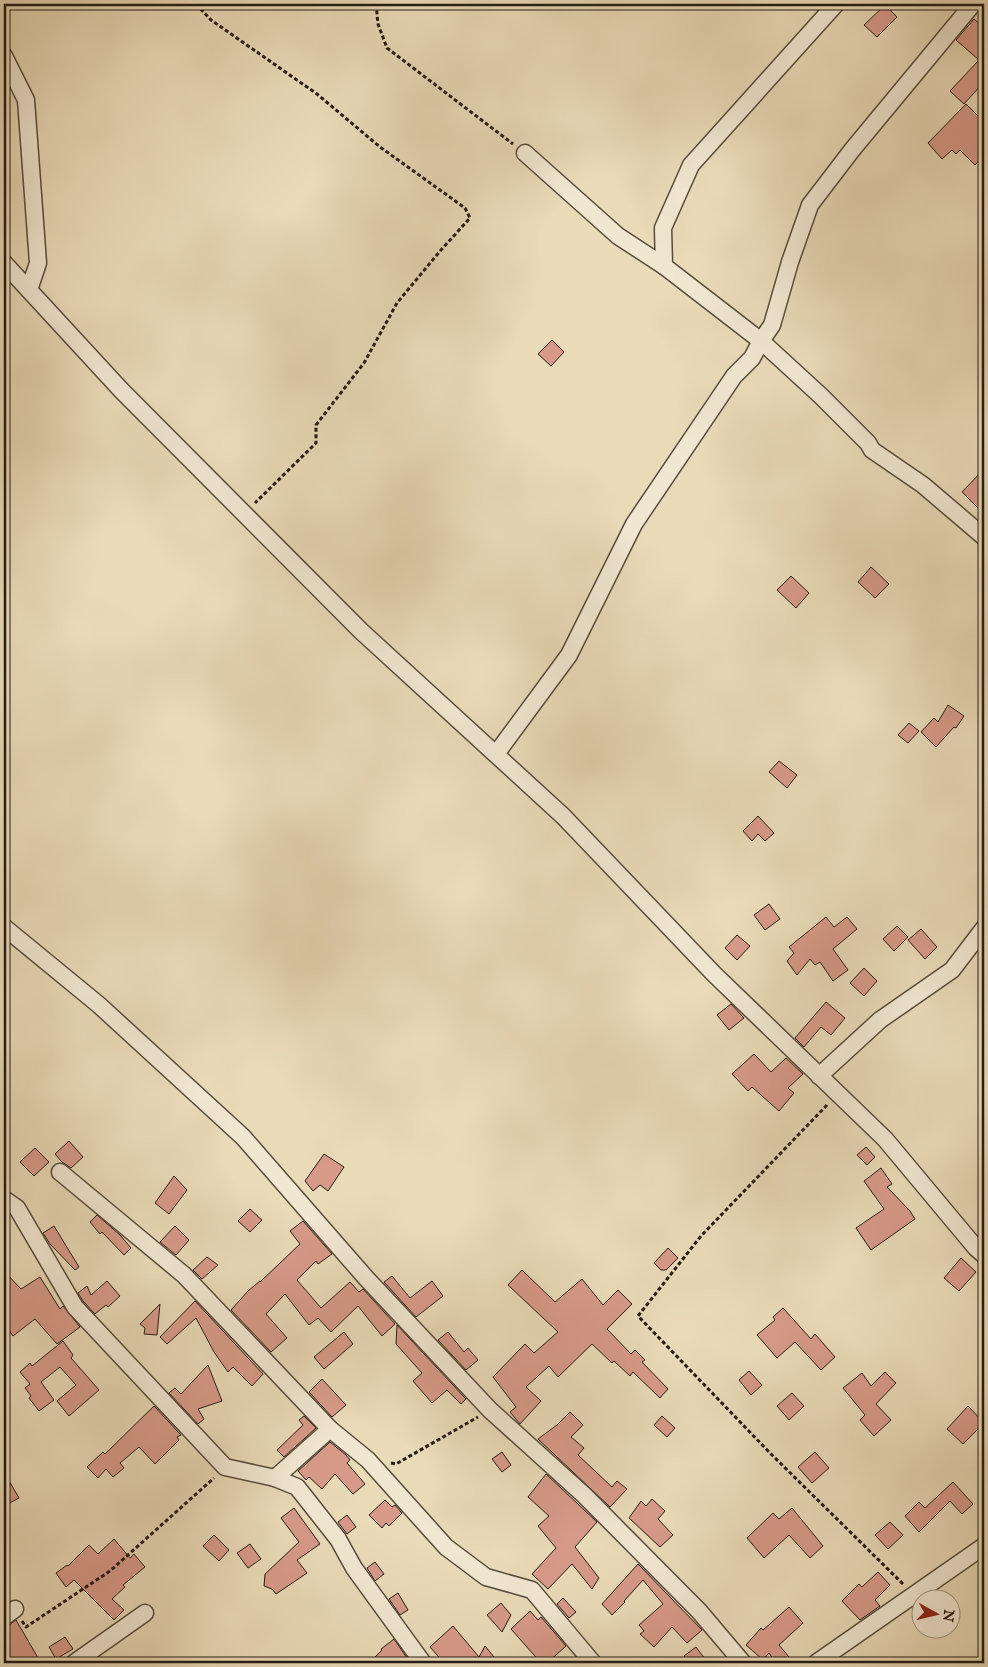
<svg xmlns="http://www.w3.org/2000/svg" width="988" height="1667" font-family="'IM FELL English',serif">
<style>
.building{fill:#d79a89;stroke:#251c13}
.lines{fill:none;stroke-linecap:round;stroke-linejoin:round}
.minor-casing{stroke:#564c3c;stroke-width:19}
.path{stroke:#251c13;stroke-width:3;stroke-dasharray:4 2.5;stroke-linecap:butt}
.minor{stroke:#f1e7d1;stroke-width:16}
</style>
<rect width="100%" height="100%" fill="#e9dab8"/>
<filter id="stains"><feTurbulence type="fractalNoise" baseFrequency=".004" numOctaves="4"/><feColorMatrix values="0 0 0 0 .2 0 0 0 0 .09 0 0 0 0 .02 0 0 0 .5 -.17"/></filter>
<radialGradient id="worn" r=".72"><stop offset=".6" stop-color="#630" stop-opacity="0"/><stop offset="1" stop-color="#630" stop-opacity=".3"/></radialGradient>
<g class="building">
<path d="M885 5 897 17 877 37 864 25Z"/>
<path d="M974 19 984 28V82L964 104 950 91 979 60 956 40Z"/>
<path d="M966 104 984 122V155L975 165 960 150 956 154 952 150 942 159 928 143Z"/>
<path d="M552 340 564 352 551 366 538 354Z"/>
<path d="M984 469V514L962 492Z"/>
<path d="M871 567 889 584 875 598 858 582Z"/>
<path d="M791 576 809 593 796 608 777 590Z"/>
<path d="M948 705 964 716 956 728 954 727 936 747 921 732 934 718 938 722Z"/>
<path d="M909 723 919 731 908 743 898 735Z"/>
<path d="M779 761 797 775 787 788 769 772Z"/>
<path d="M758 816 774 833 765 841 758 834 752 841 743 831Z"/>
<path d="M769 904 780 919 765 930 754 915Z"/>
<path d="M826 917 834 927 847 917 857 929 833 949 848 970 833 981 820 962 815 965 810 959 797 975 787 961 794 953 789 947Z"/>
<path d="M897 926 908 937 894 951 883 939Z"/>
<path d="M921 929 937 947 925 959 908 940Z"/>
<path d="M737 935 750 946 737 960 725 948Z"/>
<path d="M864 968 877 981 864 996 850 983Z"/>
<path d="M826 1002 845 1018 831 1035 821 1027 804 1047 795 1038Z"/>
<path d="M731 1004 744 1018 729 1030 717 1015Z"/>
<path d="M754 1054 771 1072 786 1058 803 1074 788 1088 794 1093 779 1111 752 1087 748 1091 732 1074Z"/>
<path d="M69 1141 83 1157 71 1168 62 1162 55 1154Z"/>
<path d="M866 1147 875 1157 867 1165 857 1155Z"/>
<path d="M35 1148 49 1162 34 1176 20 1162Z"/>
<path d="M324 1154 344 1167 328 1191 320 1185 313 1191 305 1181Z"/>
<path d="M881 1168 892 1184 887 1187 910 1211 915 1219 871 1250 856 1228 884 1209 864 1181Z"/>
<path d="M174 1176 187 1190 169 1214 155 1203Z"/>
<path d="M250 1209 262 1220 250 1232 238 1221Z"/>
<path d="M97 1215 120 1235 131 1248 124 1255 102 1232 100 1234 90 1222Z"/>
<path d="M303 1221 332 1254 318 1264 316 1261 297 1280 321 1308 350 1282 359 1292 363 1289 395 1324 382 1336 358 1306 331 1332 318 1318 309 1325 285 1294 266 1314 287 1338 271 1352 231 1310 248 1291 260 1281V1282L300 1244 290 1231Z"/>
<path d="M54 1226 79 1267 75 1270 50 1244 43 1233Z"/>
<path d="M175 1226 189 1240 176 1255 160 1242Z"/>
<path d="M668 1248 678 1258 666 1270H661L654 1263Z"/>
<path d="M207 1257 218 1265 202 1279 193 1270Z"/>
<path d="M961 1258 976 1272 959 1291 944 1278Z"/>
<path d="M522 1270 555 1302 582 1279 603 1305 618 1290 632 1304 607 1329 631 1354 635 1350 645 1360 642 1362 668 1389 660 1398 633 1372 630 1376 614 1361 612 1363 592 1344 558 1377 549 1366 526 1387 541 1401 520 1424 510 1412 516 1407 493 1377 525 1344 534 1353 558 1332 508 1285Z"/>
<path d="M4 1271 21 1289 40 1277 60 1309 63 1306 80 1327 57 1344 35 1319 13 1336 4 1324Z"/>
<path d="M392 1276 410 1298 432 1281 443 1296 416 1317 384 1282Z"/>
<path d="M107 1281 120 1296 108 1307 106 1305 95 1314 83 1301 78 1293 87 1286 91 1295Z"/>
<path d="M195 1301 263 1374 252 1386 233 1367 228 1372 214 1352 196 1318 167 1344 160 1337Z"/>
<path d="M160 1304 157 1335 144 1334 145 1328 140 1324Z"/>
<path d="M783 1308 811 1339 815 1334 835 1357 821 1370 795 1342 777 1358 757 1335 775 1320 773 1317Z"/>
<path d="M397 1325 466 1399 461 1404 447 1390 432 1403 413 1381 422 1373 396 1344Z"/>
<path d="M344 1332 353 1344 324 1369 314 1357Z"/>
<path d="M448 1332 464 1352 468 1348 478 1360 466 1370 438 1340Z"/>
<path d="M63 1341 73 1355 71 1358 99 1390 69 1416 57 1401 76 1385 60 1367 41 1382 54 1400 39 1411 29 1398 31 1396 25 1388 30 1384 20 1372 30 1363 32 1366Z"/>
<path d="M208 1365 222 1401 198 1409 204 1419 198 1424 169 1393 175 1388 181 1394Z"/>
<path d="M749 1371 762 1385 751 1395 739 1380Z"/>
<path d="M885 1372 896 1383 876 1404 891 1420 874 1436 860 1420 865 1415 843 1388 862 1373 871 1386Z"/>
<path d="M322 1379 346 1405 332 1417 309 1392Z"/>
<path d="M792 1393 804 1406 789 1420 777 1406Z"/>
<path d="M154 1406 181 1435 177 1437 179 1440 155 1464 139 1447 120 1463 124 1468 113 1477 106 1469 98 1478 87 1467 103 1452 105 1454Z"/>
<path d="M968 1406 984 1423 963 1444 947 1429Z"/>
<path d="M570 1412 583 1425 571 1437 584 1448 578 1455 612 1487 617 1481 627 1489 610 1507 538 1439 557 1425Z"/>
<path d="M304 1416 316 1428 284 1457 277 1450 303 1425 299 1420Z"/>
<path d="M662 1416 675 1428 667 1437 654 1425Z"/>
<path d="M330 1442 346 1455 350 1460 347 1463 365 1484 353 1494 335 1474 322 1489 309 1477 306 1480 298 1471Z"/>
<path d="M502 1452 511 1465 502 1472 492 1459Z"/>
<path d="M815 1452 829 1468 812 1483 798 1467Z"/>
<path d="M4 1472 19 1498 4 1506Z"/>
<path d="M546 1474 597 1522 575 1547 599 1578 592 1589 572 1564 548 1589 532 1574 556 1548 538 1526 549 1516 528 1497Z"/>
<path d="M953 1482 973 1504 962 1514 950 1501 919 1532 905 1516 919 1502 925 1508Z"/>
<path d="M652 1499 665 1511 658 1519 673 1535 660 1547 629 1518 641 1501 646 1506Z"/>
<path d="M385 1500 392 1507 395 1505 402 1513 389 1526 386 1523 382 1528 369 1515Z"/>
<path d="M294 1508 320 1544 297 1560 307 1573 276 1594 272 1589 264 1586 265 1574 299 1542 281 1518Z"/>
<path d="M792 1508 823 1546 810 1558 789 1535 764 1558 747 1538 773 1513 779 1519Z"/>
<path d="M347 1515 356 1527 347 1534 338 1522Z"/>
<path d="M890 1522 903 1535 888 1549 875 1535Z"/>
<path d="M214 1535 229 1550 219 1561 203 1546Z"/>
<path d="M114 1539 130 1558 134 1554 145 1567 123 1585 125 1587 112 1599 124 1610 114 1620 74 1580 66 1587 56 1573 67 1565 68 1566 89 1545 98 1554Z"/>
<path d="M250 1544 261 1559 248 1568 237 1553Z"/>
<path d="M375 1562 384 1574 375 1581 367 1568Z"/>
<path d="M638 1564 702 1630 687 1643 672 1627 654 1647 640 1634 644 1631 639 1625 663 1604 643 1580 624 1601 625 1602 612 1615 602 1604Z"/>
<path d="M878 1572 890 1585 875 1600 880 1606 860 1620 842 1601 859 1584 862 1587Z"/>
<path d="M398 1593 408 1610 400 1615 389 1599Z"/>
<path d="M563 1598 576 1612 569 1618 557 1604Z"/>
<path d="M501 1603 511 1615 502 1632 487 1615Z"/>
<path d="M789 1607 803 1623 779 1645 794 1663H776L769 1653 763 1660 746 1645 761 1628 763 1630Z"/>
<path d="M530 1611 538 1620 541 1617 566 1646 547 1663H541L511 1629Z"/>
<path d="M16 1620 41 1663H4V1627L9 1625Z"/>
<path d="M453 1626 479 1657 485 1646 499 1663H444L430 1647Z"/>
<path d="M65 1637 73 1649 56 1659 49 1647Z"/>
<path d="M394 1639 407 1658 401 1663H369L382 1650 381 1649Z"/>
<path d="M696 1647 708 1663H689L684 1656Z"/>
</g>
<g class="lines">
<g class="minor-casing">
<g id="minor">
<path d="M973 4 852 150 810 205 790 262 772 325 761 341 821 396 868 443 872 450 923 485 984 537"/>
<path d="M4 56 26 100 38 263 29 290"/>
<path d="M525 153 618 236 664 266"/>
<path d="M4 263 122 391 361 631 563 816 714 974 885 1139 976 1248 984 1255"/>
<path d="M496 754 569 655 634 524 734 376 752 358 761 341 664 266 663 228 691 165 836 4"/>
<path d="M4 927 99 1005 243 1137 366 1278 490 1410 584 1495 699 1611 743 1663"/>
<path d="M819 1076 880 1020 952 970 984 928"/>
<path d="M60 1172 184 1275 330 1429"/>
<path d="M4 1199 17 1208 75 1307 225 1467 275 1478 297 1487 338 1539 354 1568 423 1663"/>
<path d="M275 1478 330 1429 368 1460 446 1547 486 1577 532 1590 593 1663"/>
<path d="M4 1617 15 1609"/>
<path d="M74 1663 145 1613"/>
<path d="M816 1663 984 1546"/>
</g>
</g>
<g class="path">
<path d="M196 4 211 20 317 94 380 147 465 208 470 218 441 250 397 303 364 363 316 425V443L255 503"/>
<path d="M376 4 378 24 387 48 513 144"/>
<path d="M827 1105 701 1236 638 1316 770 1453 903 1584"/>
<path d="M391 1463 396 1464 478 1417"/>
<path d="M22 1621 26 1627 110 1571 214 1478"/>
</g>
<use href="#minor" class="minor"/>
</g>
<rect width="988" height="1667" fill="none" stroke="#e9dab8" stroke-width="20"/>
<rect x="5" y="5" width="978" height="1657" fill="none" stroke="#251c13" stroke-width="2.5"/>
<rect x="10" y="10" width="968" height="1647" fill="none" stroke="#251c13"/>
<g transform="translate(936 1614) rotate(98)"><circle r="24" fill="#f1e7d1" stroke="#9f9685"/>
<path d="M0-4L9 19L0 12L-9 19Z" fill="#8f2418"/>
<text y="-8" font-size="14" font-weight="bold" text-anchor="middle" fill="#251c13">N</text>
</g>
<rect width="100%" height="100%" filter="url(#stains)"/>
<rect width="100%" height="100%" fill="url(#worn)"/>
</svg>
